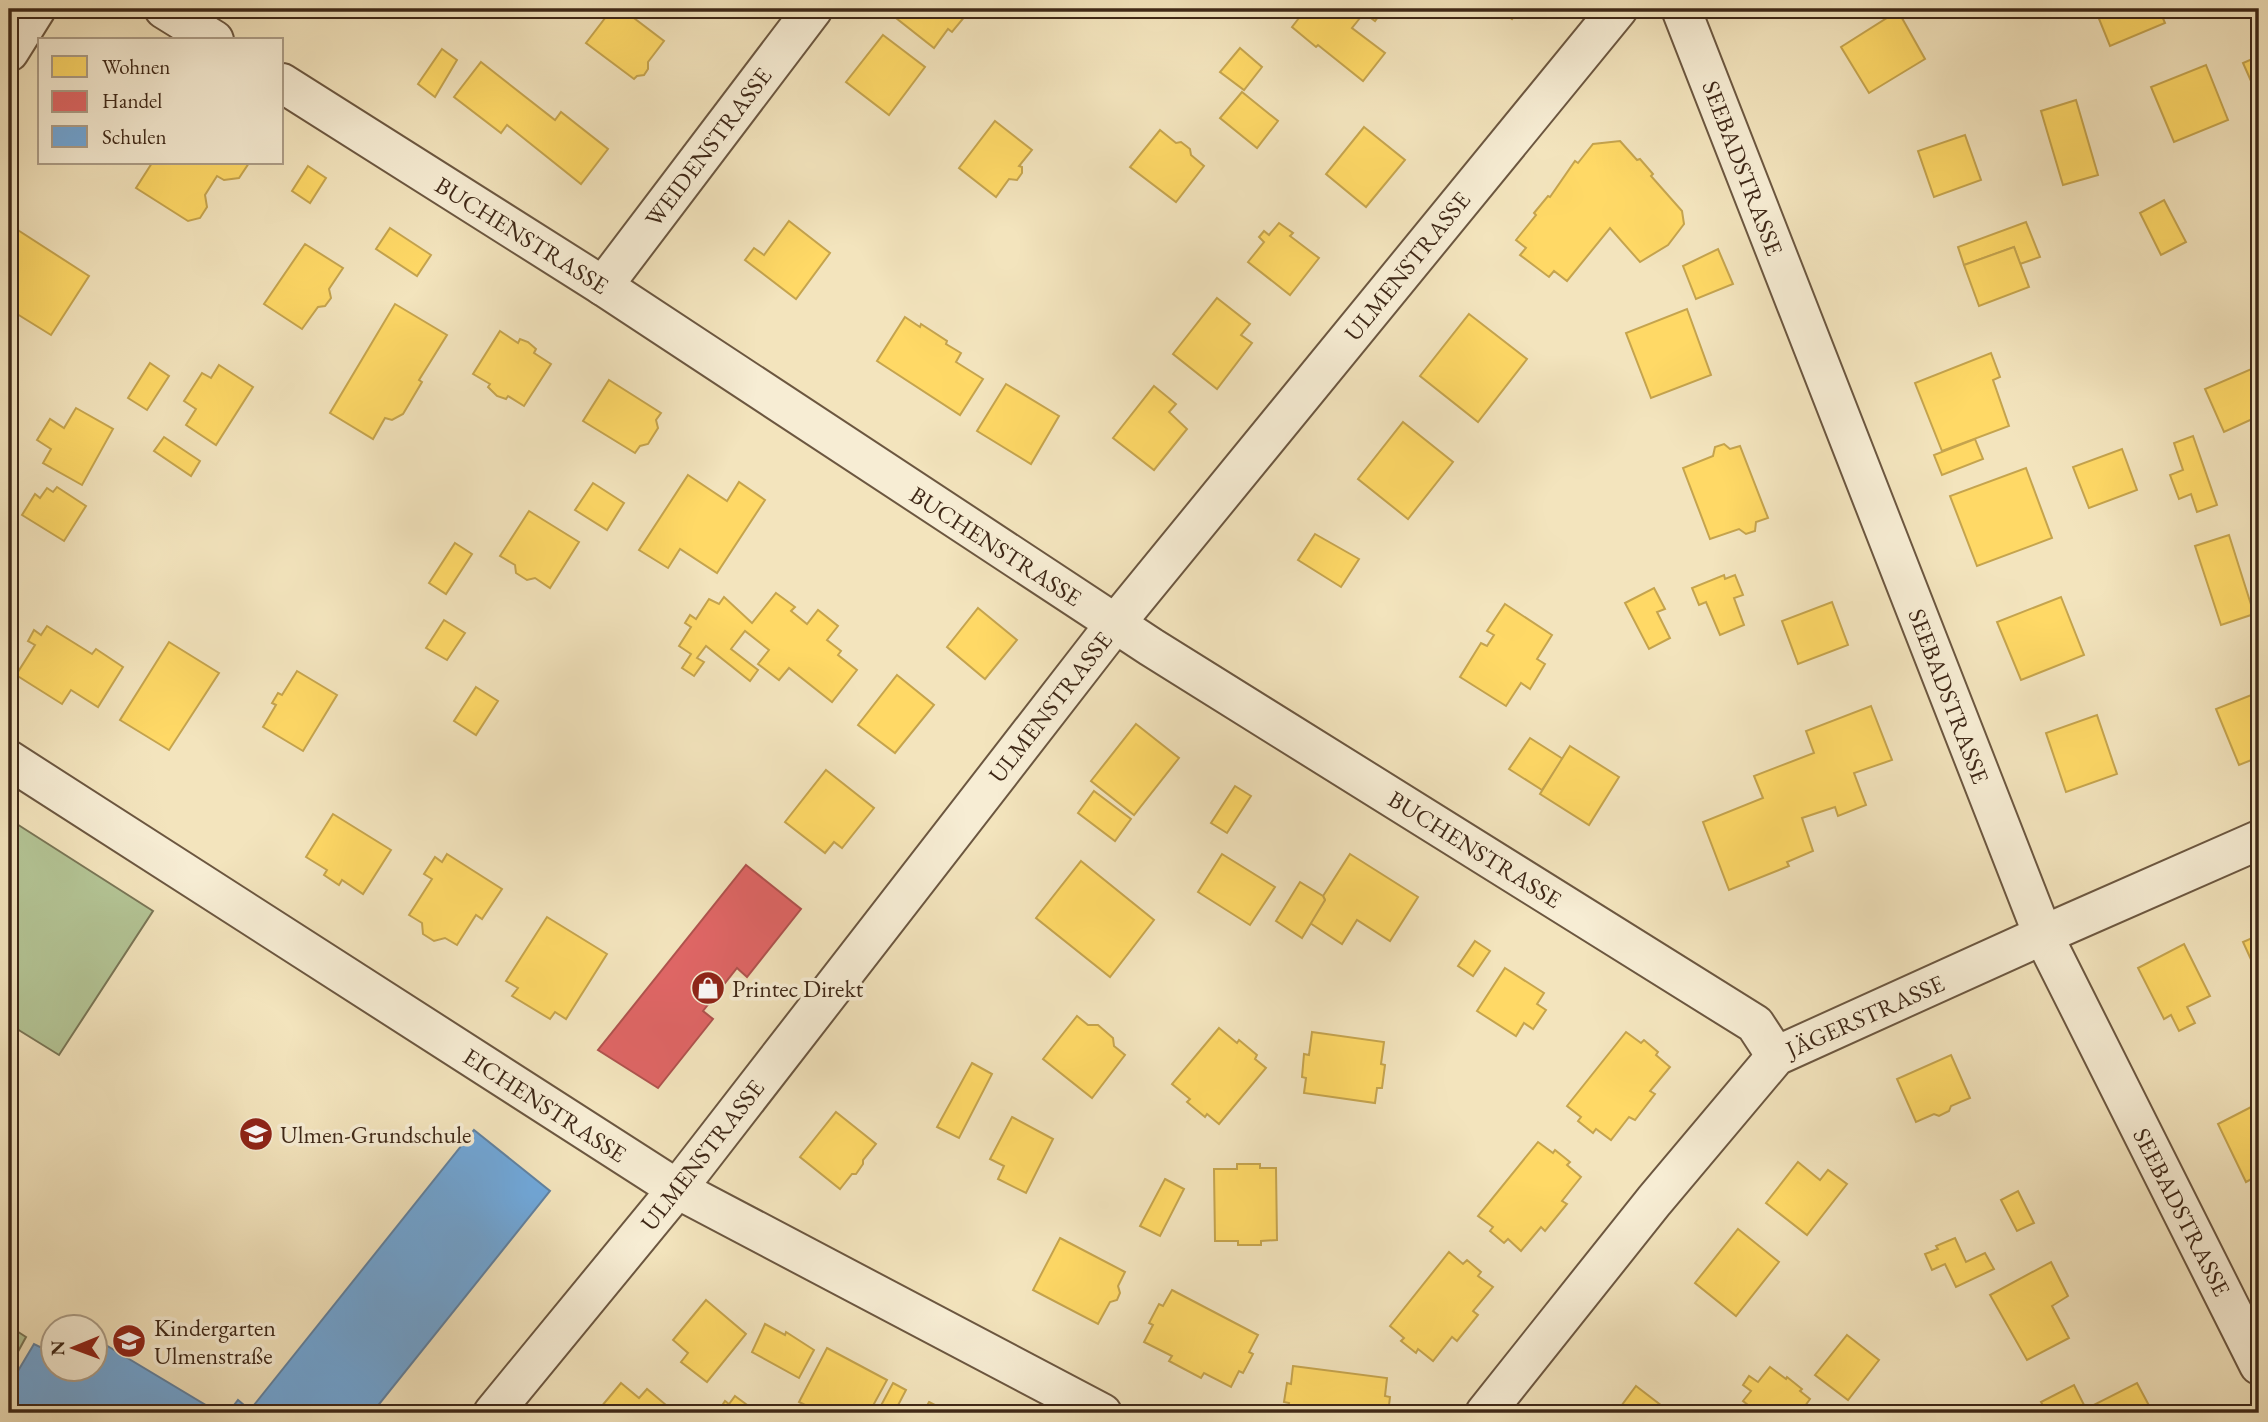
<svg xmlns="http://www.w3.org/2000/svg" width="2268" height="1422" font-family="'EB Garamond',serif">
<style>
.green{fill:#b4c596;stroke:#7a7656;stroke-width:2}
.homes{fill:#ffd966;stroke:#c5a44e;stroke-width:2}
.shops{fill:#e06666;stroke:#b0534e;stroke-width:2}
.schools{fill:#6fa8dc;stroke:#6182a1;stroke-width:2}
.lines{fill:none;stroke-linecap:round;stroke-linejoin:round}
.minor-casing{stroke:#6c5740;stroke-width:42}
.tertiary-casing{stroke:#6c5740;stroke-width:42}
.minor{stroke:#f7edd4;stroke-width:38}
.tertiary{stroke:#f7edd4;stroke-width:38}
.labels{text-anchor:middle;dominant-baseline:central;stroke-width:7;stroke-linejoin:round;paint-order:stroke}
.street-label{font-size:24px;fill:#3f2817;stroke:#f7edd4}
.poi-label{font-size:24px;fill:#3f2817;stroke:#f7edd4;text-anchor:start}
</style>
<rect width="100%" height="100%" fill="#f3e4bd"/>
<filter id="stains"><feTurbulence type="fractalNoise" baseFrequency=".00286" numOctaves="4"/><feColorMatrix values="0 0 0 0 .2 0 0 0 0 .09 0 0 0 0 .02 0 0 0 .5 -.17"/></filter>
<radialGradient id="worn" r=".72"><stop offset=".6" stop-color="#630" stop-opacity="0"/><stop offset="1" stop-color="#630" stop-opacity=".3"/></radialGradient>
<g class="green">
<path d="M9 819 153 911 59 1055 9 1024Z"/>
<path d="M9 1326 26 1337 9 1368Z"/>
</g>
<g class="homes">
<path d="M612 9H622L664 41 648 62V69L644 75 637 76 634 79 586 43Z"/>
<path d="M903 9H971L952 32 948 29 934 48 896 18Z"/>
<path d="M1306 9H1384L1375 21 1364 13 1352 28 1385 53 1363 81 1318 45 1316 47 1292 27Z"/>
<path d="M1499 9H1520L1512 19Z"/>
<path d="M2095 9H2159L2165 23 2110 46Z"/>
<path d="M1898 11 1925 59 1869 93 1841 47Z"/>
<path d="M883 35 925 67 889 115 846 82Z"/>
<path d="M1240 48 1262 67 1244 90 1220 72Z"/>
<path d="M442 49 457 60 435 97 418 84Z"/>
<path d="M2259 56V99L2243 63Z"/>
<path d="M481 62 555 120 561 112 608 149 581 184 507 125 501 133 454 97Z"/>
<path d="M2206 65 2228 120 2174 142 2151 87Z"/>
<path d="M1242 92 1278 121 1257 148 1220 118Z"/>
<path d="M2076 100 2098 175 2063 185 2041 111Z"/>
<path d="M995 121 1032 150 1019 166 1022 167V173L1017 180 1009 179 996 197 959 168Z"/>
<path d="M1364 127 1405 160 1366 207 1326 174Z"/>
<path d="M1160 130 1176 143 1181 142 1190 149 1191 155 1204 166 1176 202 1130 167Z"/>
<path d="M1965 135 1981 180 1934 197 1918 151Z"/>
<path d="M1620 141 1637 160 1640 159 1653 174 1651 176 1682 211 1684 224 1668 245 1640 262 1610 228 1567 281 1554 271 1549 277 1520 255 1526 248 1516 240 1536 215 1534 213 1548 196 1550 197 1575 161 1578 163 1593 144Z"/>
<path d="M152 163H249L239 178 224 180 217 176 205 195 207 207 200 218 188 221 136 188Z"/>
<path d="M308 166 326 178 310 203 292 191Z"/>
<path d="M2164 200 2186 242 2161 255 2140 213Z"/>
<path d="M789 221 830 253 796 299 745 260 754 248 764 255Z"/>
<path d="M2026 222 2040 257 2020 264 2014 247 1964 265 1958 247Z"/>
<path d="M1279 223 1293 233 1290 236 1319 258 1290 295 1248 262 1264 242 1259 237 1264 231 1269 235Z"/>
<path d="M10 225 89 276 51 335 9 309V289L11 288 9 280Z"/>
<path d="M390 228 431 255 417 276 376 249Z"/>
<path d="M305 244 343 268 329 289 331 298 325 306 318 307 302 329 264 304Z"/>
<path d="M2014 247 2029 287 1979 306 1964 265Z"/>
<path d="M1718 249 1733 284 1696 299 1683 266Z"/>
<path d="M1217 298 1250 324 1241 335 1252 343 1217 389 1173 354Z"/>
<path d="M395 304 447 335 419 380 422 382 403 414 392 420 385 418 373 439 330 413Z"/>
<path d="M1687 309 1711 375 1651 398 1626 333Z"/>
<path d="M1469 314 1527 359 1478 422 1420 376Z"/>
<path d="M905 317 920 327 921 324 947 341 946 344 961 353 956 362 983 379 960 415 877 361Z"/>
<path d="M500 331 518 343 520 339 528 342 536 349 534 353 551 364 524 406 508 396 506 399 497 396 488 387 490 384 473 374Z"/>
<path d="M1991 353 2000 377 1993 380 2009 426 1942 451 1915 383Z"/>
<path d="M150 363 169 376 147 410 128 398Z"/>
<path d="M219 365 253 387 216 445 186 425 196 409 184 401 202 373 211 378Z"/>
<path d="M2256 367 2259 375V416L2224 432 2205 389Z"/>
<path d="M609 380 661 413 656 420 658 428 648 444 640 446 635 453 583 421Z"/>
<path d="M1006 384 1059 416 1031 464 977 431Z"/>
<path d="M1154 386 1176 404 1169 412 1187 429 1154 470 1113 438Z"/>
<path d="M76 408 113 429 82 485 43 463 51 449 37 440 50 419 64 428Z"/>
<path d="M1403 422 1453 462 1408 519 1358 479Z"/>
<path d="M2193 436 2217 505 2197 512 2191 494 2179 499 2170 475 2183 470 2174 443Z"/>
<path d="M164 437 200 461 191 476 154 451Z"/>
<path d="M1975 439 1983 459 1942 475 1934 455Z"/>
<path d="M1724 444 1730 449 1740 446 1768 518 1756 522 1755 531 1746 534 1739 529 1710 539 1683 468 1713 456 1715 447Z"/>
<path d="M2122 449 2137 490 2089 508 2073 467Z"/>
<path d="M2026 468 2052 538 1977 566 1950 496Z"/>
<path d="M688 475 727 501 739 482 765 500 717 573 680 549 668 568 639 550Z"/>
<path d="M593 483 624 503 607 530 575 510Z"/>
<path d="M57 487 86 506 64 541 22 515 35 494 40 498 47 488 53 492Z"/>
<path d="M529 511 579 542 550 588 535 578 527 580 516 573 515 565 500 556Z"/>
<path d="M1315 534 1359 559 1341 587 1298 560Z"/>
<path d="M2229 535 2254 614 2221 625 2195 546Z"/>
<path d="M455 543 472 554 446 594 429 583Z"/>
<path d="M1724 575 1725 579 1735 575 1743 595 1734 598 1744 625 1720 635 1706 602 1699 605 1692 588Z"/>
<path d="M1654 588 1665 609 1657 612 1670 638 1649 649 1625 603Z"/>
<path d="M776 593 795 607 791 611 807 624 818 610 838 626 827 640 841 651 838 655 857 670 832 702 789 668 779 680 758 664 769 650 745 631 731 649 758 670 750 681 706 646 697 658 704 662 694 676 682 668 691 654 679 646 691 627 685 623 690 615 696 619 709 599 719 604 724 597 752 623Z"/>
<path d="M2061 597 2084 655 2021 680 1997 622Z"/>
<path d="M1832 602 1848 645 1798 664 1782 621Z"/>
<path d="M1505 604 1552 635 1537 659 1545 664 1530 689 1521 683 1506 706 1460 677 1481 643 1487 646 1494 635 1487 631Z"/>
<path d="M978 608 1017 640 985 679 947 647Z"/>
<path d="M444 620 465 633 447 660 426 648Z"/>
<path d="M47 626 92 654 96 649 123 667 98 707 71 690 62 704 16 675 35 645 28 641 34 630 41 635Z"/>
<path d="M169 642 219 673 169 750 120 720Z"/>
<path d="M297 671 337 695 303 751 263 727 276 705 272 703 278 693 282 695Z"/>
<path d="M897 675 934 705 895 753 858 725Z"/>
<path d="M476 687 498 701 476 735 454 721Z"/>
<path d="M2259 692V757L2239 765 2216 709Z"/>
<path d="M1871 706 1892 760 1854 773 1866 805 1838 816 1835 807 1802 818 1813 851 1787 862 1789 866 1729 890 1703 822 1763 798 1754 776 1814 753 1806 731Z"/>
<path d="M2097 715 2117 774 2066 792 2046 733Z"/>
<path d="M1136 724 1179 758 1134 815 1091 781Z"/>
<path d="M1530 738 1563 759 1542 790 1509 769Z"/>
<path d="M1570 746 1619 777 1589 825 1540 794Z"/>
<path d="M826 770 874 808 842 848 834 842 825 853 785 822Z"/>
<path d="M1235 786 1251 796 1227 833 1211 823Z"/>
<path d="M1094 791 1131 819 1115 841 1078 813Z"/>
<path d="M333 814 391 850 363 894 342 880 339 885 324 875 327 870 306 857Z"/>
<path d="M447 854 502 889 482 919 476 915 457 945 445 938 434 941 423 934 422 923 409 915 432 879 424 874 435 857 442 862Z"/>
<path d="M1222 854 1275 887 1250 925 1198 892Z"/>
<path d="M1350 854 1418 897 1390 941 1357 920 1342 944 1310 923 1325 900 1323 896Z"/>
<path d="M1081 861 1154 920 1110 977 1036 918Z"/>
<path d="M1300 882 1323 896 1325 900 1302 938 1276 921Z"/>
<path d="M547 917 607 954 566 1019 555 1012 550 1019 512 996 518 988 506 981Z"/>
<path d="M2259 935V977L2243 942Z"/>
<path d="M1475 941 1490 951 1473 976 1458 966Z"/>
<path d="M2184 944 2210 996 2187 1007 2195 1023 2179 1031 2171 1015 2164 1019 2138 968Z"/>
<path d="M1505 968 1544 993 1537 1004 1546 1010 1533 1029 1524 1023 1516 1036 1477 1011Z"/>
<path d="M1077 1016 1088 1025H1098L1113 1038 1114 1046 1125 1055 1092 1098 1043 1059Z"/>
<path d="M1219 1028 1237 1043 1239 1040 1257 1055 1255 1059 1266 1068 1219 1124 1207 1114 1205 1117 1187 1102 1190 1099 1172 1084Z"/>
<path d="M1312 1032 1384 1042 1381 1064 1385 1065 1382 1088H1377L1375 1103 1304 1093 1306 1078 1302 1077 1304 1054 1309 1055Z"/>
<path d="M1626 1032 1641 1043 1644 1040 1658 1052 1656 1055 1670 1067 1650 1091 1655 1094 1635 1120 1629 1117 1611 1140 1596 1129 1593 1133 1578 1121 1581 1117 1567 1106Z"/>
<path d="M1951 1055 1970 1098 1951 1106 1949 1111 1939 1116 1934 1114 1916 1122 1897 1079Z"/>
<path d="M972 1063 992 1074 959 1138 937 1127Z"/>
<path d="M2259 1103V1175L2246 1182 2218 1124Z"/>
<path d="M836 1112 876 1144 863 1160V1164L856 1174H852L840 1189 800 1157Z"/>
<path d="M1012 1117 1053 1139 1026 1193 998 1179 1004 1166 990 1159Z"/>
<path d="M1538 1142 1553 1153 1555 1150 1570 1162 1567 1165 1581 1177 1562 1201 1567 1204 1545 1231 1541 1227 1521 1251 1508 1239 1504 1243 1490 1231 1493 1227 1478 1216Z"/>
<path d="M1798 1162 1820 1180 1828 1170 1847 1184 1807 1235 1766 1203Z"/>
<path d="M1237 1164H1260V1168H1276L1277 1240 1261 1241V1245H1238V1241H1215L1214 1169H1237Z"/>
<path d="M1165 1179 1184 1189 1160 1236 1140 1226Z"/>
<path d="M2018 1191 2034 1223 2017 1231 2001 1200Z"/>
<path d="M1738 1229 1779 1262 1736 1316 1695 1283Z"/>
<path d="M1060 1238 1125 1272 1118 1286 1120 1293 1117 1300 1110 1302 1098 1324 1033 1290Z"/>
<path d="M1955 1238 1966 1262 1985 1253 1994 1269 1956 1287 1945 1264 1932 1270 1925 1254 1938 1249 1936 1246Z"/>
<path d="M1449 1252 1463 1264 1467 1260 1481 1272 1478 1276 1493 1287 1473 1311 1478 1315 1457 1341 1452 1337 1433 1361 1418 1349 1416 1353 1401 1341 1404 1338 1390 1326Z"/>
<path d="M2051 1262 2068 1296 2052 1306 2069 1338 2027 1360 1990 1295Z"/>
<path d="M1172 1290 1258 1335 1249 1352 1253 1354 1243 1373 1239 1371 1231 1387 1204 1373 1201 1378 1169 1361 1172 1356 1144 1342 1153 1325 1149 1323 1159 1304 1163 1306Z"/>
<path d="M706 1300 746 1334 707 1382 681 1362 688 1353 673 1340Z"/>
<path d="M765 1324 785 1335 786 1332 814 1350 799 1378 752 1352Z"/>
<path d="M1847 1335 1879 1360 1848 1400 1815 1375Z"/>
<path d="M827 1348 887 1380 869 1413H821L799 1402Z"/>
<path d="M1293 1366 1387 1378 1385 1396 1390 1397 1388 1413H1287L1289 1403 1284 1402 1287 1383 1291 1384Z"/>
<path d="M1770 1367 1786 1379 1787 1377 1802 1389 1800 1391 1810 1399 1800 1413H1758L1743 1401 1751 1391 1743 1385 1749 1376 1758 1382Z"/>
<path d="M621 1383 639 1398 647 1389 666 1405 659 1413H596Z"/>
<path d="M893 1383 906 1390 894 1413H877Z"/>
<path d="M2137 1383 2153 1413H2047L2041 1402 2074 1385 2086 1409Z"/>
<path d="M1636 1386 1662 1406 1657 1413H1616Z"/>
<path d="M735 1396 758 1413H722L724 1410 721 1407 725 1401 729 1404Z"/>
<path d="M929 1402 948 1412 950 1408 960 1413H923Z"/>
</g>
<path class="shops" d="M746 865 801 909 747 977 737 968 703 1011 713 1019 658 1088 598 1050Z"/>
<g class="schools">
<path d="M474 1130 550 1191 372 1413H254L250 1410Z"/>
<path d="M62 1319 77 1328H57Z"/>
<path d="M52 1334V1370H94V1338L219 1413H9V1386L34 1344 44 1349Z"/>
<path d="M238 1400 250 1410 254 1413H228Z"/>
</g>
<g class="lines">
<g class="minor-casing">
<g id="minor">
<path d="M164 9 214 40"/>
<path d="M1681 9 2043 935 2259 1365"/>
<path d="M9 52 36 9"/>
<path d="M282 83 603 286 1151 647 1755 1024 1776 1056"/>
<path d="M603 286 813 9"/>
<path d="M9 760 677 1189 1102 1413"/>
<path d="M1485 1413 1654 1201 1776 1056 2043 935 2259 840"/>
</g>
</g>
<g class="tertiary-casing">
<path id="tertiary" d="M493 1413 677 1189 1115 624 1618 9"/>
</g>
<use href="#minor" class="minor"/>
<use href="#tertiary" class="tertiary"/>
</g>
<defs>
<g id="shop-disc" transform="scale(1.75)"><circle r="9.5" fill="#8f2418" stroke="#f7edd4"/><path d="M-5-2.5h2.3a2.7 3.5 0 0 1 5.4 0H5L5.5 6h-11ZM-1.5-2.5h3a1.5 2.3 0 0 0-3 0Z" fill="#fff"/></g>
<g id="school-disc" transform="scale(1.75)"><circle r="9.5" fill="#8f2418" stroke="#f7edd4"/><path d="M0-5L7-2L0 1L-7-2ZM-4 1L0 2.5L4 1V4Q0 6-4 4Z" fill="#fff"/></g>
</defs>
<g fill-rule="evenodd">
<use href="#shop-disc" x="708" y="988"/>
<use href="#school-disc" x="256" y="1134"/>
<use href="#school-disc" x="129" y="1341"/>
</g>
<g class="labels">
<g class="street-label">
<text transform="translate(708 147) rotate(-53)">WEIDENSTRASSE</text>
<text transform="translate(1743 168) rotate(69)">SEEBADSTRASSE</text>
<text transform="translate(522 235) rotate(32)">BUCHENSTRASSE</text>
<text transform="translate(1407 266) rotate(-51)">ULMENSTRASSE</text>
<text transform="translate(996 546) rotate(33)">BUCHENSTRASSE</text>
<text transform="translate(1949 696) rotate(69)">SEEBADSTRASSE</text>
<text transform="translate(1050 707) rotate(-52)">ULMENSTRASSE</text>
<text transform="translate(1475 849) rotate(32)">BUCHENSTRASSE</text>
<text transform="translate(1865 1016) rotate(-24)">JÄGERSTRASSE</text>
<text transform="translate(545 1105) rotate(33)">EICHENSTRASSE</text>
<text transform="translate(702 1155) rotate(-52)">ULMENSTRASSE</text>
<text transform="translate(2182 1212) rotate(63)">SEEBADSTRASSE</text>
</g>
<g class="poi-label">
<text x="732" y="988">Printec Direkt</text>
<text x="280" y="1134">Ulmen-Grundschule</text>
<text x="154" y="1327">Kindergarten<tspan x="154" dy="28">Ulmenstraße</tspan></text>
</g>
</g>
<rect width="2268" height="1422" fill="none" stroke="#f3e4bd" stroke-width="35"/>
<rect x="10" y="10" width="2247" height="1401" fill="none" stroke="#3f2817" stroke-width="3.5"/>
<rect x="18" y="18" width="2233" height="1387" fill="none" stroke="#3f2817" stroke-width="2"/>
<rect x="38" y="38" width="245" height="126" fill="#f7edd4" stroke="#ad9e88" stroke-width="2"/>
<rect x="52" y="56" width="35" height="21" fill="#ffd966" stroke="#ad9e88" stroke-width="2"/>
<text x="102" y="74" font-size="21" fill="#3f2817">Wohnen</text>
<rect x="52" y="91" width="35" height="21" fill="#e06666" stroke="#ad9e88" stroke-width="2"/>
<text x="102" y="108" font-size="21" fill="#3f2817">Handel</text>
<rect x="52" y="126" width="35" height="21" fill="#6fa8dc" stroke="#ad9e88" stroke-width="2"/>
<text x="102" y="144" font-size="21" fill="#3f2817">Schulen</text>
<g transform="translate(74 1348) rotate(269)"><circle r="33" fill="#f7edd4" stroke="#ad9e88" stroke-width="2"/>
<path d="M0-5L12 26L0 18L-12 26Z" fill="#8f2418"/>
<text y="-10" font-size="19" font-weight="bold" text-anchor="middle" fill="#3f2817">N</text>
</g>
<rect width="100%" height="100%" filter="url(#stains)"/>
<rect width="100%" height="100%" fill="url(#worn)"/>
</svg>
